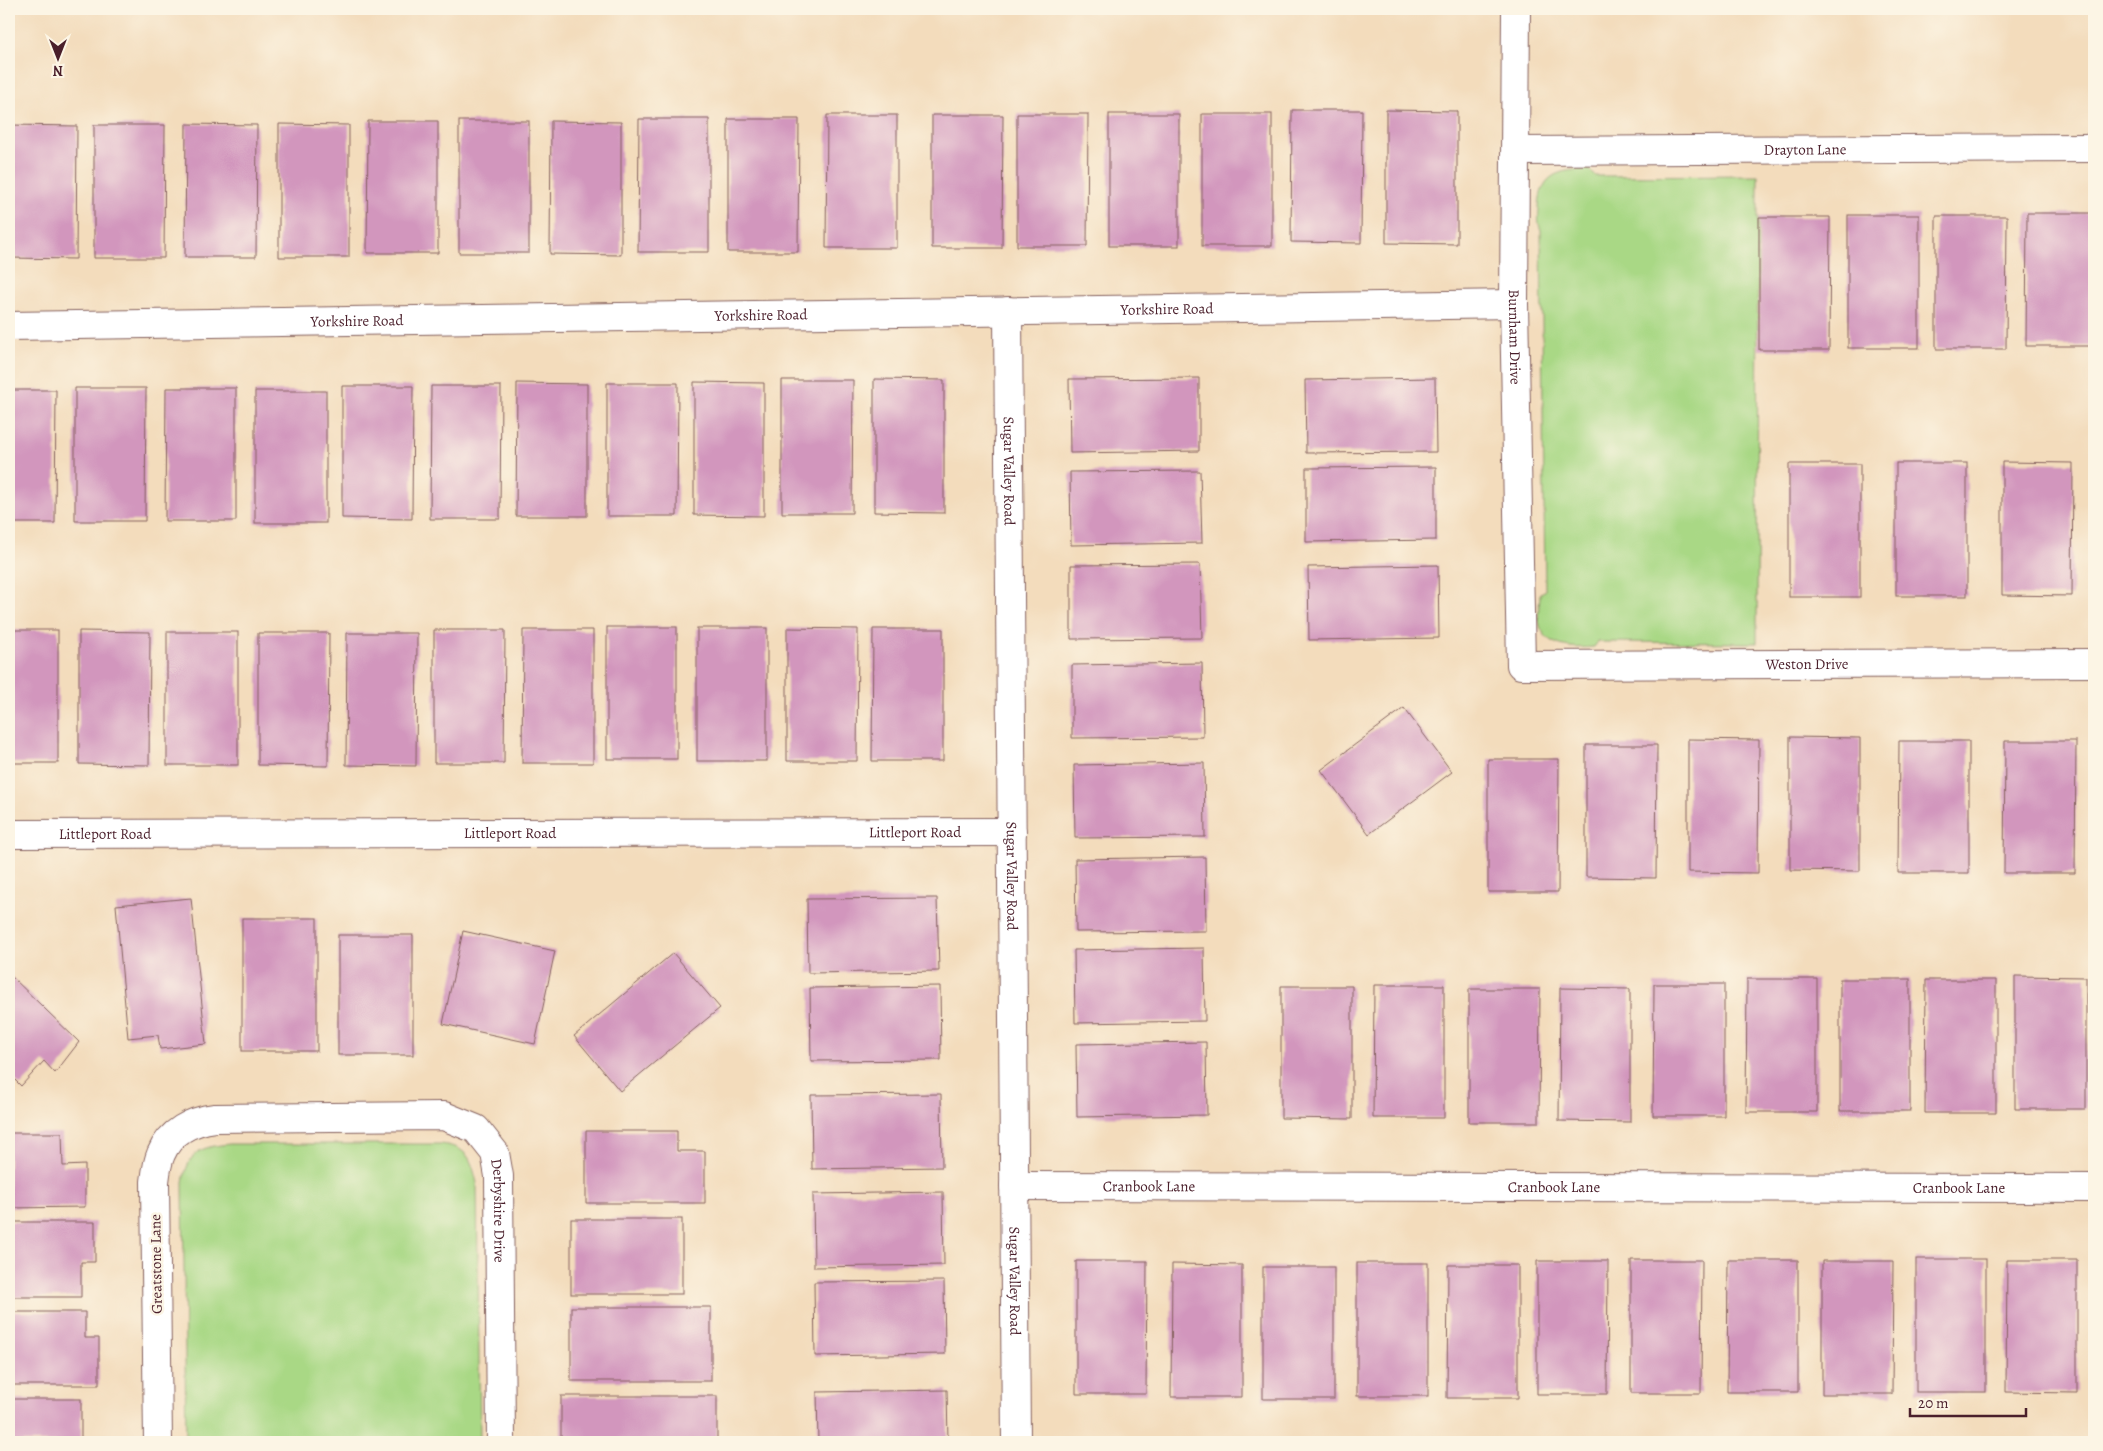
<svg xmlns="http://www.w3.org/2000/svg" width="2103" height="1451" font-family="Alegreya,serif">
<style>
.green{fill:#a9d885;stroke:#7a7c58}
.building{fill:#d296bd}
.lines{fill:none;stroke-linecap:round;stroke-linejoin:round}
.street-casing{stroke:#85615e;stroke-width:30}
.street{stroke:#fff;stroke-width:28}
.labels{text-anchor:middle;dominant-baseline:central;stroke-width:5;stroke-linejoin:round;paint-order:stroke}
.street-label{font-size:15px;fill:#4a1f2b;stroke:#fcf5e5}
</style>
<rect width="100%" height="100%" fill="#fcf5e5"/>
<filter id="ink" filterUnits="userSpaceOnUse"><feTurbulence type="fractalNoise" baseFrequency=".02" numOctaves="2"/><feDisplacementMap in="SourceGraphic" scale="10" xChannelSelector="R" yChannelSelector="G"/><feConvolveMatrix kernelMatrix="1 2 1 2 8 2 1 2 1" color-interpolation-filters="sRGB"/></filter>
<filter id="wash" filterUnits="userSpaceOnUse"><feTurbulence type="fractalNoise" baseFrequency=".0096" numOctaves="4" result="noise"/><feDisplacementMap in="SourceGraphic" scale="20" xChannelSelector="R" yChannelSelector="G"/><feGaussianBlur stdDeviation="1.12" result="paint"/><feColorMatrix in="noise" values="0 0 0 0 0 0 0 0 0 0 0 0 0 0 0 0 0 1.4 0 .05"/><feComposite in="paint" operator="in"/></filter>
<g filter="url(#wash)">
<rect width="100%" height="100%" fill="#f3dcbc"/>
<g class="green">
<path d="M1589 169 1595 176 1758 175 1757 643 1598 642 1594 647C1573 649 1544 648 1539 622 1537 614 1540 603 1540 594L1545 590 1541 230C1537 222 1539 215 1539 206 1541 173 1560 170 1589 169Z"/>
<path d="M230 1144H441C469 1148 471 1159 477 1183L480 1442H186L183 1182C189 1150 201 1147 230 1144Z"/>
</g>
<g id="blocks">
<g class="building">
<path d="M1292 110H1362L1361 243 1291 242Z"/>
<path d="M1386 110 1457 111V244L1386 243Z"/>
<path d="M1017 114H1088L1087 246H1017Z"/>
<rect x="1109" y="114" width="70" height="132"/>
<rect x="1202" y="114" width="70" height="132"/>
<path d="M827 115H897V248H826Z"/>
<path d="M932 115H1003L1002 248H932Z"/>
<path d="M639 119H709V252H638Z"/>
<path d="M728 119H799L798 252H728Z"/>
<path d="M368 121H438V253H367Z"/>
<rect x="459" y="121" width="70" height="132"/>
<path d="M551 121 621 122V255L550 254Z"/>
<path d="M186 124 257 125 256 257H185Z"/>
<path d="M279 124 349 125V257H279Z"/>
<path d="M9 125 77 126 76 259 9 258Z"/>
<path d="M94 125H165L164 258H94Z"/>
<path d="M2027 213H2094V346H2026Z"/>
<rect x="1848" y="215" width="71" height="133"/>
<path d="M1936 216H2007L2006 349H1936Z"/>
<path d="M1759 217H1830L1829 350H1759Z"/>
<path d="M1199 378V451L1070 453 1069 379Z"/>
<path d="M1435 378 1436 452 1306 453 1305 380Z"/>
<path d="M874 379 944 380V513L874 512Z"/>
<path d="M782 380H853L852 513H782Z"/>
<path d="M694 382 764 383V516L694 515Z"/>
<path d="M517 383 587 384V516H516Z"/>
<path d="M607 383H678L677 516H607Z"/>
<path d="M342 386H413L412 519 342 518Z"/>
<path d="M431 386H501L500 519H430Z"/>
<path d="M75 388H146L145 521H75Z"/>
<path d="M166 388H236V521H165Z"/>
<path d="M9 390H56L55 523H9Z"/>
<rect x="255" y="391" width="71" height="132"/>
<path d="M2002 462 2073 463 2072 596 2002 595Z"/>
<rect x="1896" y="463" width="71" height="133"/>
<rect x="1789" y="464" width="71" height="133"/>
<path d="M1436 467V540L1306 542V468Z"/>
<path d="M1200 471 1202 543 1071 545 1070 472Z"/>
<path d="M1200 564 1202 638 1071 639V565Z"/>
<path d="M1438 565 1439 638 1309 640 1308 567Z"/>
<rect x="607" y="627" width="70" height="132"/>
<rect x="697" y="628" width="70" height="133"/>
<path d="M787 628 858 629 857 761H787Z"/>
<path d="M873 629H943V761H872Z"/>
<rect x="9" y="630" width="49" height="133"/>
<path d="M434 630H505L504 763H434Z"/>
<path d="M523 630H593V763H522Z"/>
<path d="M79 631 150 632 149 765 79 764Z"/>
<rect x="167" y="632" width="71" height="133"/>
<path d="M258 633H329L328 766 258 765Z"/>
<path d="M347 633H417L416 766 346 765Z"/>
<path d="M1202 663 1203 737 1072 738V665Z"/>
<path d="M1404 708 1452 772 1369 834 1321 770Z"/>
<path d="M1790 737 1860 738V871L1790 870Z"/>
<path d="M1688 739 1759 740 1758 873 1688 872Z"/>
<path d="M1899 741H1969V873H1898Z"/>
<path d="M2005 741H2076L2075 873H2004Z"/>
<path d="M1586 745H1657L1656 878 1586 877Z"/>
<path d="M1488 759H1559L1558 892H1488Z"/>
<path d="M1204 763 1205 837 1075 838 1074 765Z"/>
<path d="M1205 857 1206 931 1076 932 1075 859Z"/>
<path d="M191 898 206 1044 160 1049 158 1035 128 1038 116 905Z"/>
<path d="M937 898 939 971 808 973 807 899Z"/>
<rect x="242" y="918" width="75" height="133"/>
<path d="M463 931 555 951 535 1044 443 1024Z"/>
<rect x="338" y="935" width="75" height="120"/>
<path d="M1204 948 1205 1021 1075 1023 1074 950Z"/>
<path d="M673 953 720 1008 620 1091 574 1036Z"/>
<path d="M9 974 79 1042 55 1073 44 1061 21 1086 9 1074Z"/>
<path d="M2015 976 2086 977V1109H2015Z"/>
<path d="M1747 979H1817V1112H1746Z"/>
<rect x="1840" y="979" width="70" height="132"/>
<path d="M1926 980H1996V1113H1925Z"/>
<path d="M1654 984H1724V1116H1653Z"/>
<path d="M1374 985H1444V1118H1373Z"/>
<path d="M940 986 941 1060 811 1061 810 988Z"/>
<path d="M1281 986H1352V1119L1281 1118Z"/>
<path d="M1560 988 1630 989V1122L1559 1121Z"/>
<path d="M1469 989H1540L1539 1122H1469Z"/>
<path d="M1206 1042 1207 1115 1077 1117 1076 1044Z"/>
<path d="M941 1094 942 1167 812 1169 811 1095Z"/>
<path d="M586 1131H677V1151H705V1203H586Z"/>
<path d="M9 1133H62L63 1166 85 1165V1207L9 1208Z"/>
<path d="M943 1192 944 1265 814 1267 813 1194Z"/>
<rect x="571" y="1219" width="111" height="75"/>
<path d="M9 1222H95V1262H81V1297H9Z"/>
<rect x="1916" y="1259" width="70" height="133"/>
<path d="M1631 1260H1702L1701 1393H1631Z"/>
<path d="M1728 1260H1798V1392H1727Z"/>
<path d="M2007 1260H2077V1393L2006 1392Z"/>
<path d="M1076 1261H1147L1146 1394H1076Z"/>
<path d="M1537 1261H1608L1607 1394H1537Z"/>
<path d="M1822 1261H1893L1892 1394H1822Z"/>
<rect x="1357" y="1263" width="71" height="133"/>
<path d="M1172 1264 1242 1265V1397H1171Z"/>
<path d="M1448 1265H1518V1398H1447Z"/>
<rect x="1263" y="1267" width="71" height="132"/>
<path d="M944 1281 945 1354 815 1356 814 1282Z"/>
<rect x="571" y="1307" width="140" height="74"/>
<path d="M9 1312H85V1338H99V1385H9Z"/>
<path d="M947 1390 948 1442H818L817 1392Z"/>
<rect x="561" y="1396" width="156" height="46"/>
<rect x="9" y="1399" width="72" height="43"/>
</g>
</g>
</g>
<g filter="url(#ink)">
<use href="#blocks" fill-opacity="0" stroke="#85615e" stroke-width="1"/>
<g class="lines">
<g class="street-casing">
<g id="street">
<path id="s1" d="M1516 9 1514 304 1521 665 2094 663"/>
<path id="s2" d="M1516 151 2094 148"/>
<path id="s3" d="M1008 311 1016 1442"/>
<path id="s4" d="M9 326 1514 304"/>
<path id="s5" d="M9 834 1012 832"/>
<path id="s6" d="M1014 1186 2094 1188"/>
<path id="s7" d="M158 1442 155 1182C156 1173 157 1163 161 1154 170 1132 191 1121 215 1118L444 1116 476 1129 495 1153 499 1176 501 1442"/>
</g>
</g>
<use href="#street" class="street"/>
</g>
</g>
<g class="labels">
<g class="street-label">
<text stroke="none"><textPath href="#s2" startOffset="289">Drayton Lane</textPath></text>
<text stroke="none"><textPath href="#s4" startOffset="1158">Yorkshire Road</textPath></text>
<text stroke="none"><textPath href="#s4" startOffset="752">Yorkshire Road</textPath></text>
<text stroke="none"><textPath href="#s4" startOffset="348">Yorkshire Road</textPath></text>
<text stroke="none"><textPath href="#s1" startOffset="328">Burnham Drive</textPath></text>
<text stroke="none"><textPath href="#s3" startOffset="160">Sugar Valley Road</textPath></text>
<text stroke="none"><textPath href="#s1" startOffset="942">Weston Drive</textPath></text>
<text stroke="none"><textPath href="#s5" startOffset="906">Littleport Road</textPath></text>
<text stroke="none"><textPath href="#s5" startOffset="501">Littleport Road</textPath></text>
<text stroke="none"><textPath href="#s5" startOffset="96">Littleport Road</textPath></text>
<text stroke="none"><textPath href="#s3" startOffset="565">Sugar Valley Road</textPath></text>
<text stroke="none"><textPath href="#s6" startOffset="135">Cranbook Lane</textPath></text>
<text stroke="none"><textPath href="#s6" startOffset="540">Cranbook Lane</textPath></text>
<text stroke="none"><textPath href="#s6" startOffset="945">Cranbook Lane</textPath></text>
<text stroke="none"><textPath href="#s7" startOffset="709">Derbyshire Drive</textPath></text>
<text transform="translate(156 1264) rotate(-91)">Greatstone Lane</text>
<text stroke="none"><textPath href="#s3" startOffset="970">Sugar Valley Road</textPath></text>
</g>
</g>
<rect width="2103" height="1451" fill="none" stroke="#fcf5e5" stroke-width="30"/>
<g transform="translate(58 58) rotate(180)" stroke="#fcf5e5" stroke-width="4" paint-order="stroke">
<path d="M0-4L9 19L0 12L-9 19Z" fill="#4a1f2b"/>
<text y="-8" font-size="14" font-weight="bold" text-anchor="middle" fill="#4a1f2b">N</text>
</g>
<path d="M1910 1408v8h116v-8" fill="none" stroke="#4a1f2b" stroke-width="2.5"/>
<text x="1918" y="1408" font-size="15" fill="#4a1f2b" stroke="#fcf5e5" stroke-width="4" paint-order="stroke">20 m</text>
</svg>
